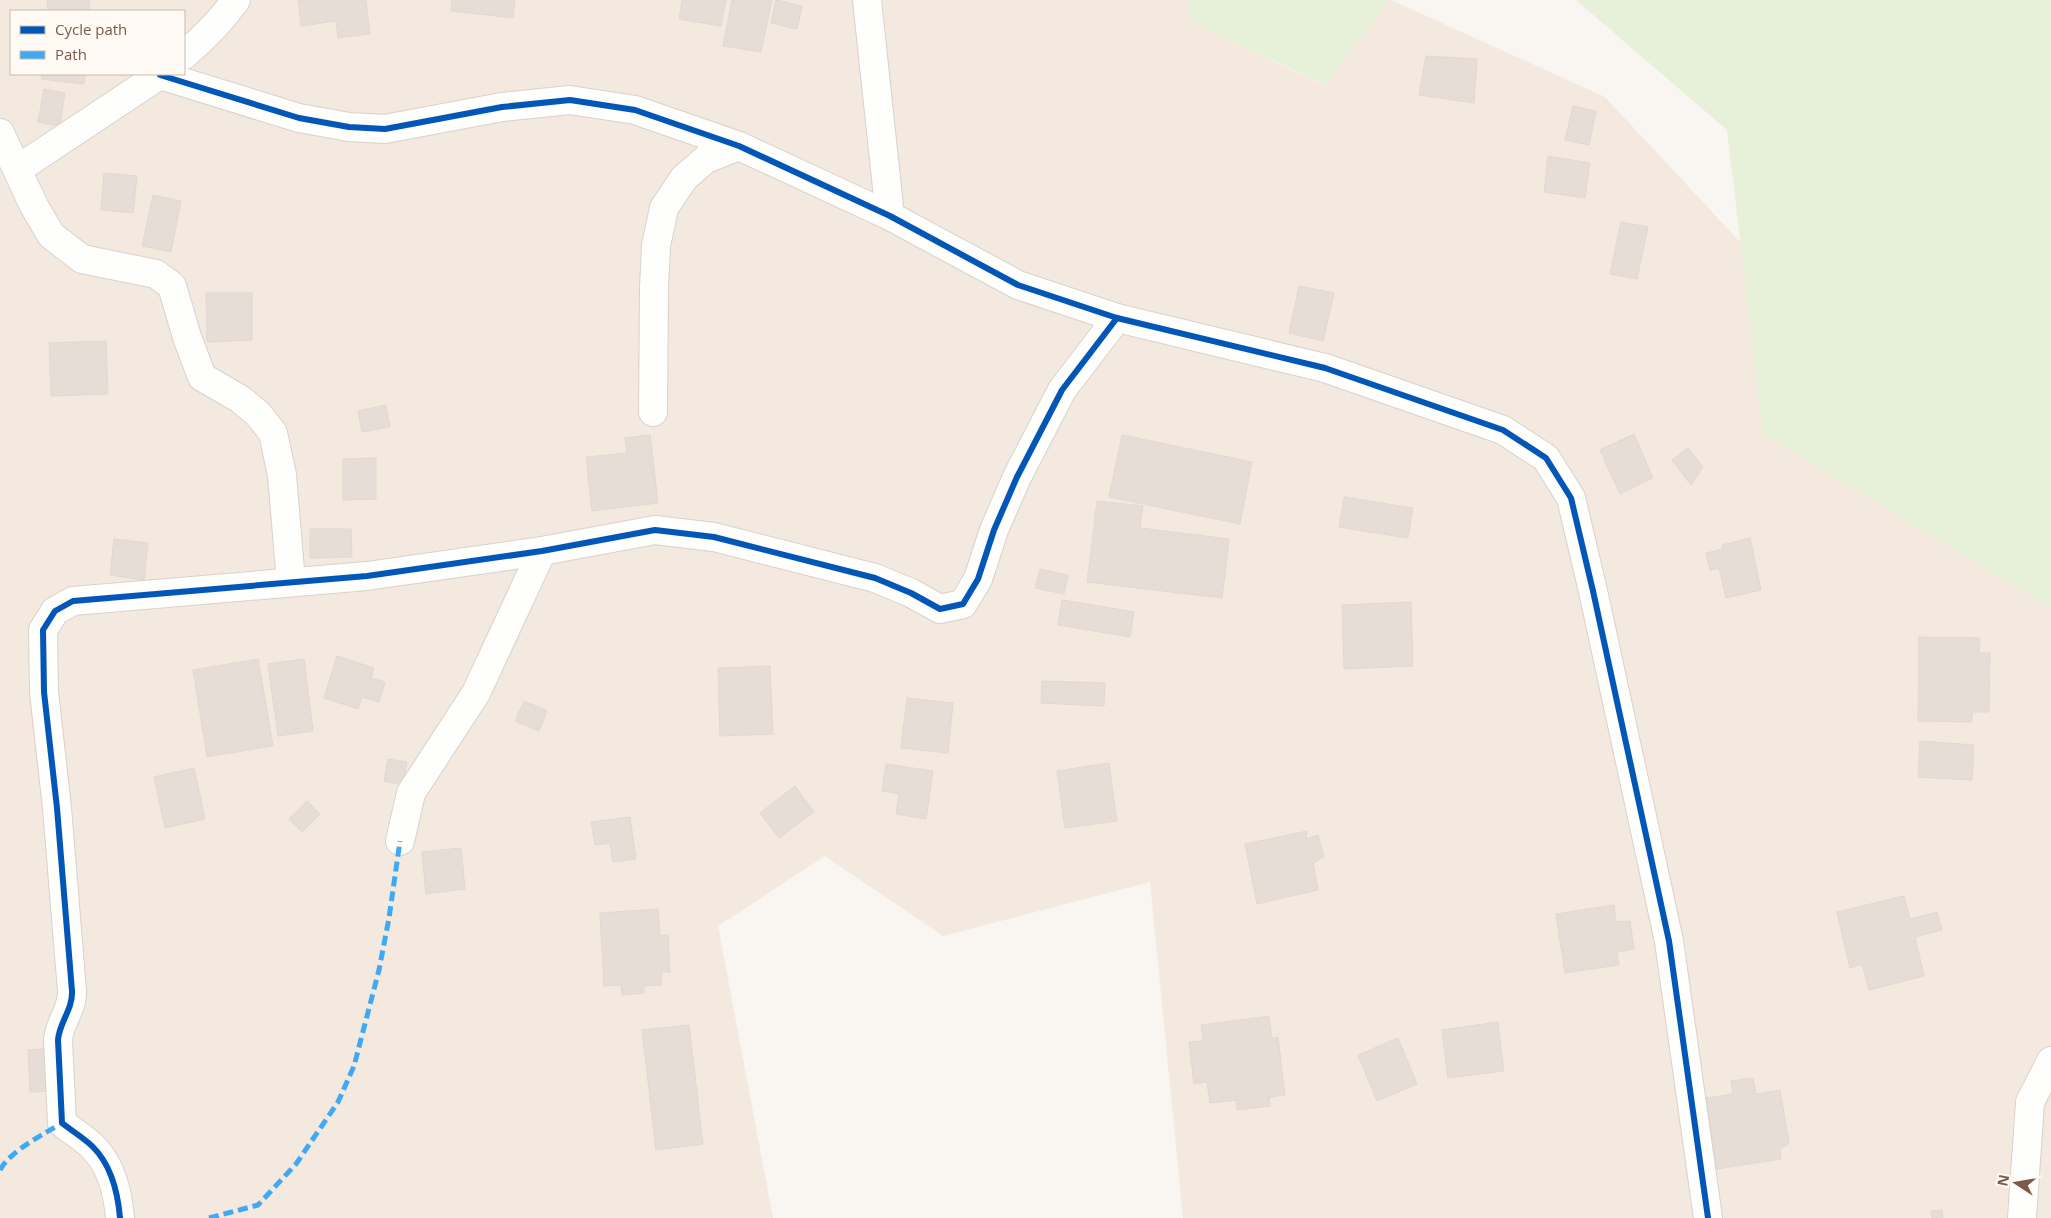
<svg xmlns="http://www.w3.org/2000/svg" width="2051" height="1218" font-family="'Open Sans',sans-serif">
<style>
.residential{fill:#f3e9df;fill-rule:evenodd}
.green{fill:#e7f1da}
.building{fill:#e6ddd7;stroke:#e3d8d1}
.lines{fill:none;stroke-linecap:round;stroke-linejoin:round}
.minor-casing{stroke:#d9d1cc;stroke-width:30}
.minor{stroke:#fefefd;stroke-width:28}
.quiet{stroke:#3fa9f5;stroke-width:5;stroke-dasharray:10 5;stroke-linecap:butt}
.cycleway-casing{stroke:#fffaf3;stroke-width:9}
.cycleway{stroke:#0057b8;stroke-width:6}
</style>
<rect width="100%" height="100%" fill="#f9f5f0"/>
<path class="residential" d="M0 0H1190L1189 21 1324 85 1389 0H1391L1605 97 2014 536 2051 579V1218H1183L1150 882 943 936 825 856 718 926 773 1218H0ZM11 11H184V74H11Z"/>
<g class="green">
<path d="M1190 0H1389L1325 85 1189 21Z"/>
<path d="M1576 0H2051V608L1763 434 1727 130Z"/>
</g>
<g class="building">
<path d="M47 0H89L90 11H48Z"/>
<path d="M298 0H366L370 34 338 38 336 21 301 26Z"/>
<path d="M452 0H515L513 18 451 11Z"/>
<path d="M682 0H726L721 26 679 19Z"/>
<path d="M732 0H772L761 52 723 46Z"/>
<path d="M776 0 802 6 797 29 771 23Z"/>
<path d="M1426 56 1477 59 1474 103 1419 95Z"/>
<path d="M42 74H85L84 84 41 79Z"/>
<path d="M44 89 65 93 60 126 38 122Z"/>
<path d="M1573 106 1596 111 1589 145 1565 140Z"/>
<path d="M1548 156 1590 163 1585 198 1544 192Z"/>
<path d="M104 173 137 176 133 213 101 210Z"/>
<path d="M153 195 181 201 171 252 142 246Z"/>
<path d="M1621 222 1648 227 1637 279 1610 274Z"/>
<path d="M1299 286 1334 293 1323 341 1289 333Z"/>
<path d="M206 293H252V340L207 342Z"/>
<path d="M106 341 108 394 51 396 49 343Z"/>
<path d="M386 405 390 427 362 432 358 411Z"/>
<path d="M1634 434 1653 478 1620 494 1600 450Z"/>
<path d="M650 435 658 503 592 511 586 457 627 453 625 438Z"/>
<path d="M1122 435 1252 462 1240 524 1109 497Z"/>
<path d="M1688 448 1703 467 1691 485 1672 460Z"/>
<path d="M376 458V499L343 500V459Z"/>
<path d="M1344 497 1413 508 1408 538 1339 527Z"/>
<path d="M1097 501 1143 506 1140 528 1229 539 1222 598 1087 582Z"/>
<path d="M310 529H351L352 557 310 558Z"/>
<path d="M1750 538 1761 590 1726 598 1719 568 1710 570 1706 553 1723 549 1722 545Z"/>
<path d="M114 539 148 543 144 580 110 575Z"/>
<path d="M1040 569 1068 575 1064 594 1035 588Z"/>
<path d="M1062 600 1134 612 1130 637 1058 625Z"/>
<path d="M1411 602 1413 666 1344 669 1342 605Z"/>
<path d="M1919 637 1980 638 1979 653H1990L1989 712H1972V722L1918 721Z"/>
<path d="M337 656 374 668 371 678 385 682 379 702 362 697 358 709 324 698Z"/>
<path d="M258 659 273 746 207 757 193 670Z"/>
<path d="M304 659 313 731 278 736 268 664Z"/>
<path d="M770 666 773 734 720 736 718 668Z"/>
<path d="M1042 681 1105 683 1104 706 1041 703Z"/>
<path d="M907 698 953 703 948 753 901 748Z"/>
<path d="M524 701 547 711 539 731 515 721Z"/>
<path d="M1920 741 1974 745 1972 780 1918 777Z"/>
<path d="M388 759 407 762 403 785 384 781Z"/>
<path d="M1109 763 1117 821 1065 828 1057 771Z"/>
<path d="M886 764 933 771 926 819 896 814 899 794 882 791Z"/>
<path d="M194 768 205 819 165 828 154 777Z"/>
<path d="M795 786 814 812 779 838 760 813Z"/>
<path d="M307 801 320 814 302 832 289 819Z"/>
<path d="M630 817 636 859 613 862 610 843 595 845 591 822Z"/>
<path d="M1307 831 1306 839 1318 835 1324 857 1313 863 1318 890 1257 904 1245 844Z"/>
<path d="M461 848 465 889 426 894 422 852Z"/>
<path d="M1904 896 1910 919 1937 912 1942 930 1915 937 1924 976 1869 990 1862 964 1850 968 1837 912Z"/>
<path d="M1614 905 1616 922 1630 921 1634 949 1617 952 1619 965 1565 973 1556 914Z"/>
<path d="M658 909 660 936 668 935 670 972H661L662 985 644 986V993L622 995 621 985 604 986 600 913Z"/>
<path d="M1269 1016 1272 1039 1278 1037 1285 1095 1269 1097 1270 1106 1237 1110 1236 1100 1210 1103 1207 1082 1194 1084 1189 1042 1203 1041 1201 1025Z"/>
<path d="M1498 1022 1504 1071 1448 1078 1442 1030Z"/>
<path d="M689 1025 703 1144 656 1150 642 1030Z"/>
<path d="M1398 1038 1417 1084 1377 1101 1358 1055Z"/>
<path d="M53 1048 55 1091 30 1092 28 1050Z"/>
<path d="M1753 1078 1756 1094 1780 1090 1789 1143 1780 1149 1781 1159 1717 1169 1706 1098 1733 1094 1731 1081Z"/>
<path d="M1942 1210 1943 1218H1932L1931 1211Z"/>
</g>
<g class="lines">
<g class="minor-casing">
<g id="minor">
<path d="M867 0 890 216"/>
<path d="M184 55C204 38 221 21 236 0"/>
<path d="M160 75 299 118 349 127 385 129 502 107 570 100 635 110 739 146 890 216 1018 285 1117 318 1325 368 1503 430 1546 458 1571 498 1593 591 1669 941 1708 1218"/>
<path d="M0 133 34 206 51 235 82 259 156 274 172 286 187 337 202 377 240 399 258 414 273 433 282 475 291 582"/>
<path d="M18 169 161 74"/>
<path d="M653 412 654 288 656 246 664 208 684 178 706 159 739 146"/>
<path d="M400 841 411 793 476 693 542 551"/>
<path d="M120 1218C118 1194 111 1165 93 1147 84 1138 72 1131 62 1123L58 1040C59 1023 73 1009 72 991L57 808 44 692 43 630 55 611 73 601 367 576 542 551 655 530 714 537 875 578 911 593 940 609 963 604 978 579 994 530 1017 477 1062 390 1117 318"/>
<path d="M2022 1218 2030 1102 2051 1061"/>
</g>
</g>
<use href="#minor" class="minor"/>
<g class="quiet">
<path d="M0 1170C10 1151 44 1134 62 1123"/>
<path d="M209 1218 258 1205 296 1164 338 1102 354 1066 379 970 389 918 400 841"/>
</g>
<g class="cycleway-casing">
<g id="cycleway">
<path d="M160 75 299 118 349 127 385 129 502 107 570 100 635 110 739 146 890 216 1018 285 1117 318 1325 368 1503 430 1546 458 1571 498 1593 591 1669 941 1708 1218"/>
<path d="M120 1218C118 1194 111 1165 93 1147 84 1138 72 1131 62 1123L58 1040C59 1023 73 1009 72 991L57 808 44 692 43 630 55 611 73 601 367 576 542 551 655 530 714 537 875 578 911 593 940 609 963 604 978 579 994 530 1017 477 1062 390 1117 318"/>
</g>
</g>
<use href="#cycleway" class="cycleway"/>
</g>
<rect x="10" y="10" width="175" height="65" fill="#fffaf3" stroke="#cabab0"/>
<rect x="20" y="26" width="25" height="8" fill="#0057b8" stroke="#cabab0"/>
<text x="55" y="35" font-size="15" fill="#7b5a4c">Cycle path</text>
<rect x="20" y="51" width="25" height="8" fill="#3fa9f5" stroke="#cabab0"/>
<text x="55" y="60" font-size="15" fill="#7b5a4c">Path</text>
<g transform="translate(2016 1183) rotate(282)" stroke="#fffaf3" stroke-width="4" paint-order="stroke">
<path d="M0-4L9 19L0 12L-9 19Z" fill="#7b5a4c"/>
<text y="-8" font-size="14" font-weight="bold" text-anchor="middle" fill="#7b5a4c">N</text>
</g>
</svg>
